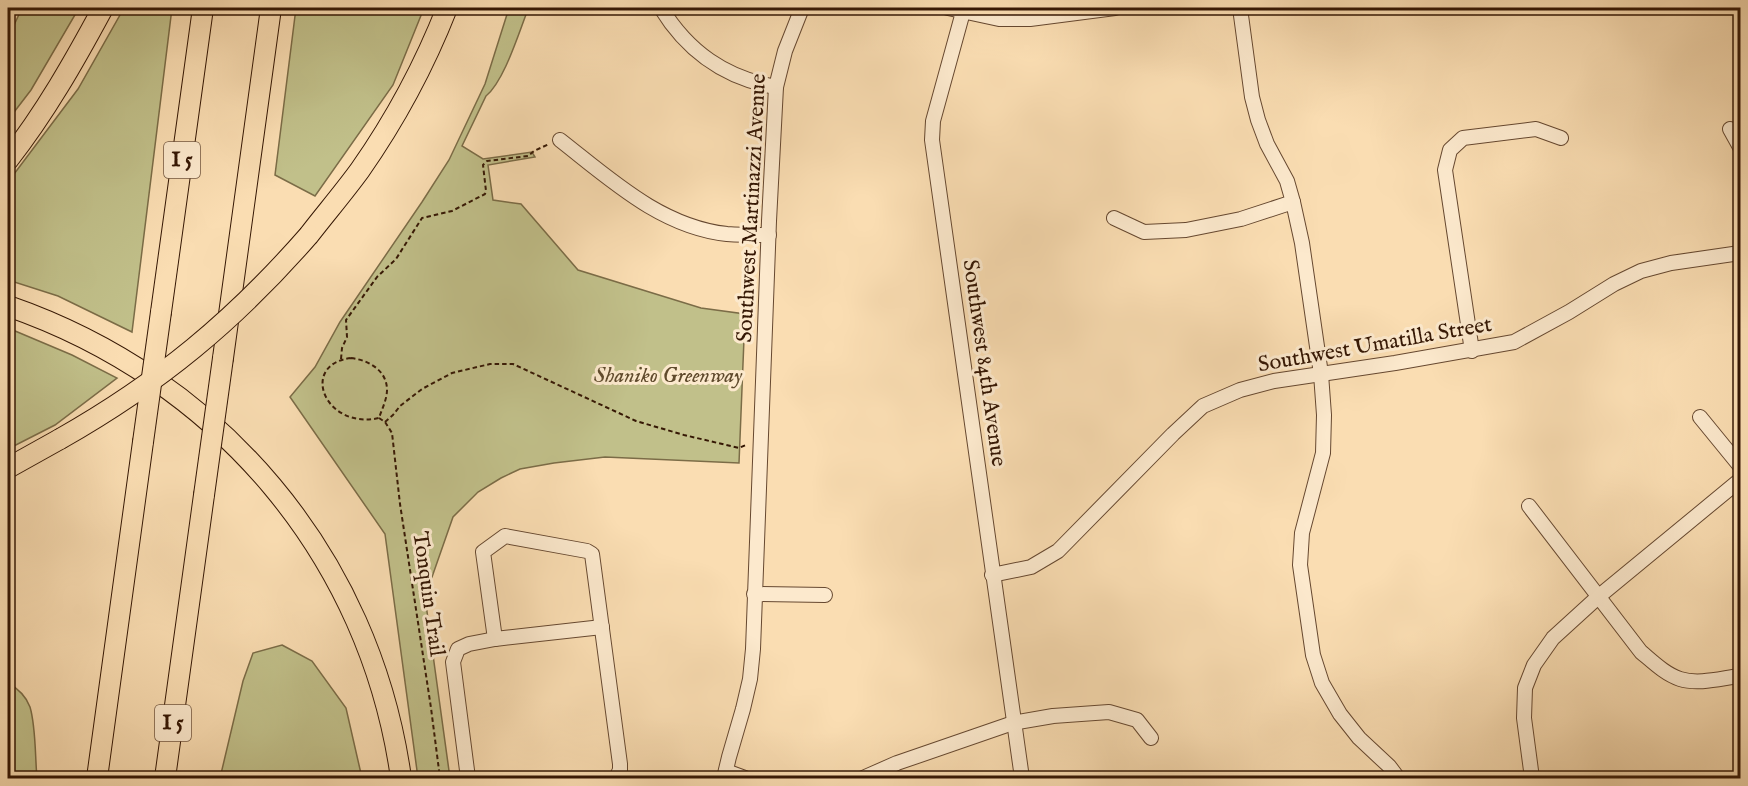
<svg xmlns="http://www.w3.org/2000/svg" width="1748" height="786" font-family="'IM FELL English',serif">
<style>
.green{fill:#c1c08a;stroke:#7b6c47;stroke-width:1.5}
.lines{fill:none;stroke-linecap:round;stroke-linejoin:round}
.minor-casing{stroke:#664830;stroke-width:16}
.highway-casing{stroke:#351704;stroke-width:22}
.path{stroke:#351704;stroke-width:2;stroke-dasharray:4.5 3;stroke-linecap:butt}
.minor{stroke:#fce9cd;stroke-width:14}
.highway{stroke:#faddb2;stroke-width:20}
.highway-bridge-casing{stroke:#351704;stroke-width:22;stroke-linecap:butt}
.highway-bridge{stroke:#faddb2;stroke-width:20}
.labels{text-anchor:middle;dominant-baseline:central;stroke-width:6;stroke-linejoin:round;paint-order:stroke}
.shield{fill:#fce9cd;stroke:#715640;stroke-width:1.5}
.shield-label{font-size:21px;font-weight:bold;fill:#351704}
.street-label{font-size:22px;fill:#351704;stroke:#fce9cd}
.park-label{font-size:22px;font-style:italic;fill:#5f4a2c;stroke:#fce9cd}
</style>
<rect width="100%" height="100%" fill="#faddb2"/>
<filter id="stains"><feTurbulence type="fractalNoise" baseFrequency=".00333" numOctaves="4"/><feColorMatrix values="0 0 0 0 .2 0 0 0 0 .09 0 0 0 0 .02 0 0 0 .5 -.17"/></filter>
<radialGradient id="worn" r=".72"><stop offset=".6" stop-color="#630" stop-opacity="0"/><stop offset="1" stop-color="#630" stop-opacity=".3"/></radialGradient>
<g class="green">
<path d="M22 8H79L31 90 8 120V38Z"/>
<path d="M124 8H172L132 332 58 296 8 280V182L78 89Z"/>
<path d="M296 8H424L393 85 315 196 275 175Z"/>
<path d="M509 8H526L527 12C518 35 504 81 486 96L462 146 483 159 532 152 535 157 488 165 493 200 521 204 578 270 701 308 745 314 739 463 605 457 554 463 520 469 501 478 478 492 453 517 425 597 450 778H418L385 534 290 397 315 367 340 322 422 202 449 160 485 84Z"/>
<path d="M8 328 72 355 117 378 55 425 8 449Z"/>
<path d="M282 645 312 661 346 708 362 778H220L243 681 253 653Z"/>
<path d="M8 683C17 688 26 696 30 707 36 727 35 757 37 778H8Z"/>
</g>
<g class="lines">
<g class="minor-casing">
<g id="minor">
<path d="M661 8C688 52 725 78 776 87"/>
<path d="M948 8 999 19H1030L1115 8"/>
<path d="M1240 8 1252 97 1258 120 1267 144 1287 181 1293 202 1302 243 1321 374 1324 415 1323 453 1302 533 1300 565 1313 655 1322 683 1340 714 1359 738 1389 766 1398 778"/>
<path d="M963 12 933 121 932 140 1022 778"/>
<path d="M1730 129 1740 147"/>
<path d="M560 140C610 179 661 227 727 234 741 235 755 235 769 235"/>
<path d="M1114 218 1144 232 1186 230 1241 219 1293 202"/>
<path d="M1472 351 1445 170 1450 150 1463 138 1536 129 1561 138"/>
<path d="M1700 417 1740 466"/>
<path d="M1529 506 1641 652C1653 662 1665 674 1680 679 1699 685 1722 678 1740 676"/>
<path d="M992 575 1031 567 1058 551 1173 434 1203 406 1240 390 1274 381 1395 363 1514 342 1569 312 1614 284 1641 271 1671 263 1740 253"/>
<path d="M754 594 825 595"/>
<path d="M495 639 483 552 505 536 587 551 592 554 620 764V770L616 778"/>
<path d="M726 771 745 778"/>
<path d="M468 778 453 662 458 649 469 644 495 639 602 627"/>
<path d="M724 778 729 757 743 709 750 679 753 649 769 221 776 87 785 51 802 8"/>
<path d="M863 778 897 763 1013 723 1053 716 1109 712 1137 720 1151 738"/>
<path d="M1532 778 1524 718 1525 688 1534 665 1553 638 1598 597 1740 480"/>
</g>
</g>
<g class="highway-casing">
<g id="highway">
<path d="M8 160C45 113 75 60 103 8"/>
<path d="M309 235C326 213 344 192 360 170 395 120 425 64 447 8"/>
<path d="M8 306C219 379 370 556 401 778"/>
<path d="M161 312 203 8"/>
<path d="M223 358 271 8"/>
<path d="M8 468 60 439"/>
<path d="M97 778 143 442"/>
<path d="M165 778 204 495"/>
</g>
</g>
<g class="path">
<path d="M351 358C368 360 387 370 387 390 387 399 382 409 379 418 324 430 299 364 351 358Z"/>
<path d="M341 359 342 348 347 337 346 320 377 277 396 259 422 218 452 211 485 194 486 191 483 165 487 161 528 156 534 151 549 144"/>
<path d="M379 418 385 422 392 433 400 504 431 708 440 778"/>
<path d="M385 422 393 415 400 406 422 389 452 373 490 364H513L636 421 684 435 739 448 746 445"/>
</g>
<use href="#minor" class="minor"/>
<use href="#highway" class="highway"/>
<g class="highway-bridge-casing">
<g id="highway-bridge">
<path d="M60 439C159 383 234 321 309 235"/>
<path d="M143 442 161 312"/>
<path d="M204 495 223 358"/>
</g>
</g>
<use href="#highway-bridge" class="highway-bridge"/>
</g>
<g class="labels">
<g class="shield">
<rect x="164" y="142" width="36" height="36" rx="4.5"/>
<rect x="155" y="705" width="36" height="36" rx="4.5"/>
</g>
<g class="shield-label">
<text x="182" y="160">I 5</text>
<text x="173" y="723">I 5</text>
</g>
<g class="street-label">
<text transform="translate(752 208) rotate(-87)">Southwest Martinazzi Avenue</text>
<text transform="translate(1375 345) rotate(-10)">Southwest Umatilla Street</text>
<text transform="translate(984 363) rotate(82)">Southwest 84th Avenue</text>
<text transform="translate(428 594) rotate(82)">Tonquin Trail</text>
</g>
<g class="park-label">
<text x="668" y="376">Shaniko Greenway</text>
</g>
</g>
<rect width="1748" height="786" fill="none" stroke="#faddb2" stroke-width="30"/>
<rect x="9" y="9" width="1730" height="768" fill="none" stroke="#351704" stroke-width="3"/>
<rect x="15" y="15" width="1718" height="756" fill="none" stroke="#351704" stroke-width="1.5"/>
<rect width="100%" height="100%" filter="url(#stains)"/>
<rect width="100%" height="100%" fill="url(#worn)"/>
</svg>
